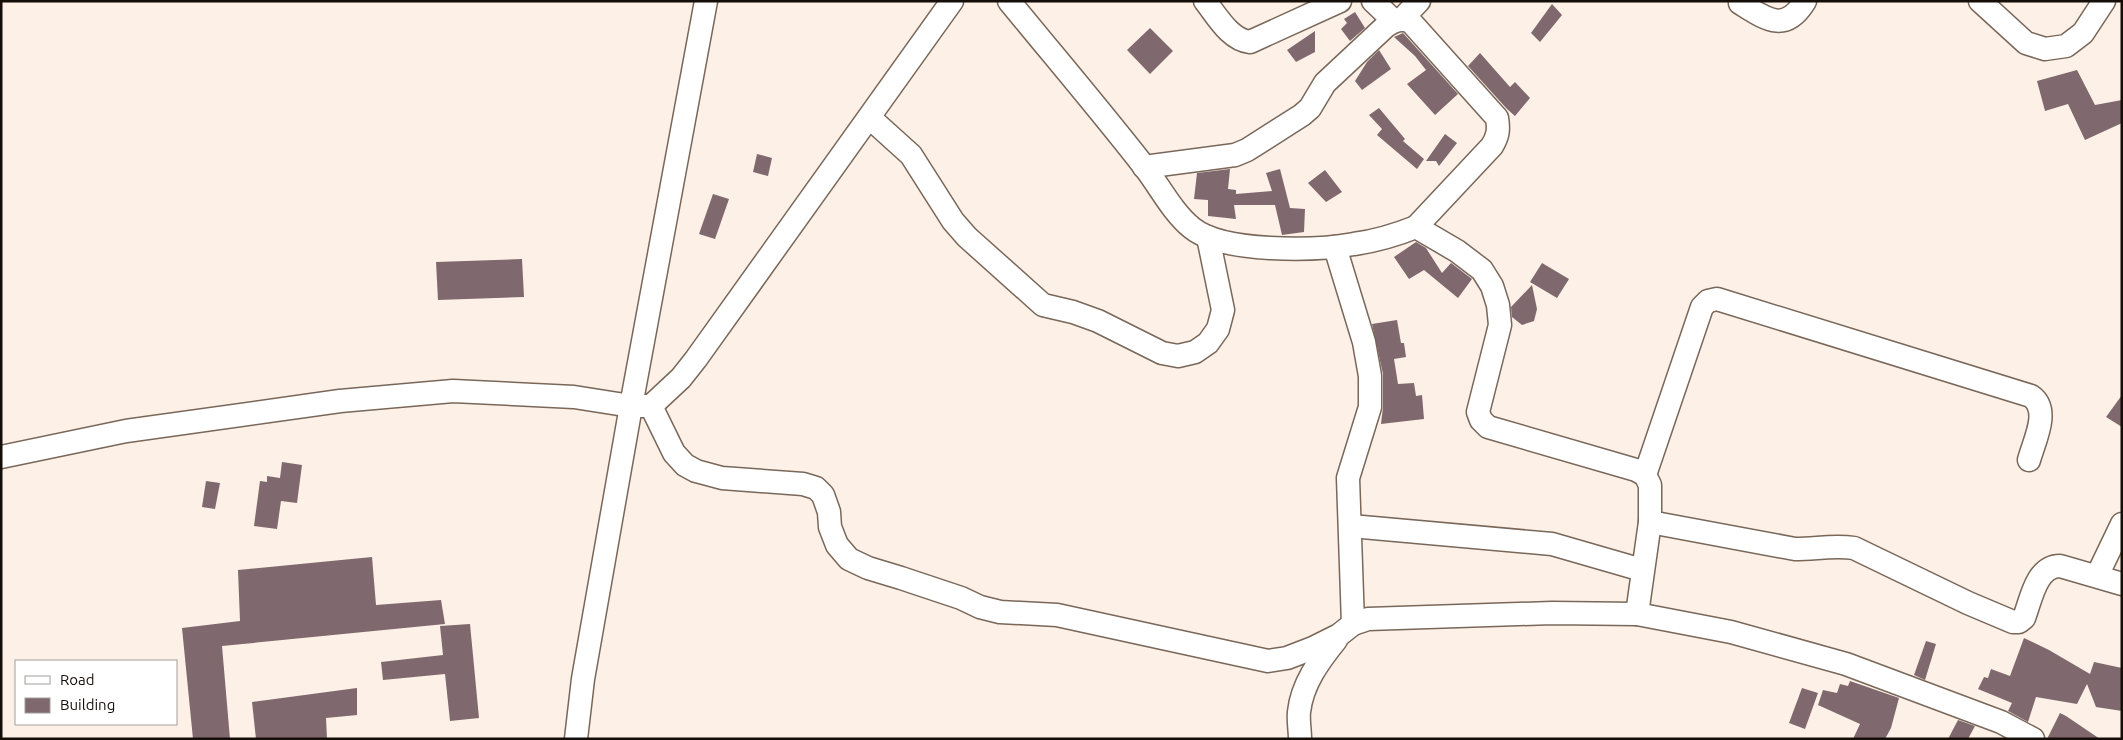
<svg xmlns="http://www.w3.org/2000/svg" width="2123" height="740" font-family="Ubuntu,sans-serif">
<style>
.building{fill:#7f686e}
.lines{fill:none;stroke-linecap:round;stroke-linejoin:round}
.minor-casing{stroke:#796759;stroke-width:25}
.minor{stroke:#fff;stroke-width:22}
</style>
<rect width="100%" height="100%" fill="#fdf0e6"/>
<g class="building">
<path d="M1552 4 1562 15 1540 42 1531 33Z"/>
<path d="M1355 12 1365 28 1350 41 1341 29 1347 23 1344 19Z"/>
<path d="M1150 28 1173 51 1150 74 1127 50Z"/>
<path d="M1315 31V52L1296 62 1287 50Z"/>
<path d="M1403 33 1458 94 1435 115 1407 84 1426 70 1415 56 1394 37Z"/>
<path d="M1379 50 1391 69 1362 90 1355 81 1367 62Z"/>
<path d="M1480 53 1510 87 1515 82 1530 98 1515 116 1507 109 1468 66Z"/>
<path d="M2077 70 2095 105 2122 100V123L2085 140 2068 104 2045 111 2037 81Z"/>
<path d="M1379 108 1405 139 1403 141 1424 159 1417 169 1377 135 1382 129 1369 115Z"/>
<path d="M1445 134 1457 143 1439 166 1436 161H1426Z"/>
<path d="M757 154 772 158 768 176 753 172Z"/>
<path d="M1230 169 1228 189 1236 190V194L1272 191 1266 173 1280 169 1290 208 1305 209 1304 232 1282 235 1275 205H1234L1236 219 1208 216V200L1194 199 1197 173Z"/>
<path d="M1325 170 1342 192 1326 202 1308 183Z"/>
<path d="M713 194 729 199 715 239 699 234Z"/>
<path d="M1416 242 1426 248 1442 273 1451 263 1472 279 1458 298 1424 270 1409 279 1394 257Z"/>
<path d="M522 259 524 297 438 300 436 262Z"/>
<path d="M1542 263 1569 279 1557 298 1530 282Z"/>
<path d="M1532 285 1537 309 1534 321 1522 325 1512 317 1511 307Z"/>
<path d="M1397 320 1401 343H1404L1406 357 1394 359 1398 384 1414 383 1416 396 1422 395 1424 419 1381 424 1383 407V374L1372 324Z"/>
<path d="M2122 395V427L2106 417Z"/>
<path d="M282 462 302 465 297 503 281 501 277 529 254 526 260 481 267 482V476L280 478Z"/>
<path d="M206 481 220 483 215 509 202 507Z"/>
<path d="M372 557 376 605 441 600 445 624 222 646 230 739H193L182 628 240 621 238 570Z"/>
<path d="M470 624 479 718 450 721 445 674 383 680 381 662 443 655 440 626Z"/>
<path d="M2024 638 2049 650 2090 674 2094 662 2122 668V711L2096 707 2087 684 2077 704 2036 697 2028 722 2008 711 2012 703 1978 689 1984 677 1988 678 1991 669 2010 676Z"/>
<path d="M1926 641 1936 644 1925 680 1914 675Z"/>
<path d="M1850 681 1899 698 1891 728 1885 739H1853L1860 724 1818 705 1823 690 1837 693 1840 684 1848 686Z"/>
<path d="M357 688V715L326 718 327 739H256L252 702Z"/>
<path d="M1802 688 1818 693 1805 729 1789 723Z"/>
<path d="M2060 713 2066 716 2100 739H2047Z"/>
<path d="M1958 720 1975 726 1968 739H1948Z"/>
</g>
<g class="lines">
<g class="minor-casing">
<g id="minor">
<path d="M1009 1C1054 56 1100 110 1143 165 1159 185 1172 212 1192 228 1223 253 1315 251 1354 244 1376 241 1396 235 1416 227L1457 251 1482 270 1492 286 1498 305 1500 325 1478 412 1481 420 1488 427 1636 470 1645 475 1650 485V522L1637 614"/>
<path d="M1205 1C1217 16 1230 40 1250 42L1340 1"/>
<path d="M1373 1 1394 21"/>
<path d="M1980 1 2026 43 2045 49 2066 46 2083 33 2104 1"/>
<path d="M1740 3C1766 19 1785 34 1805 1"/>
<path d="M1402 19 1419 1"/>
<path d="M870 118 911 155 953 221 967 237 1043 305 1073 312 1098 321 1162 353 1178 356 1195 352 1208 343 1218 329 1223 310 1208 237"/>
<path d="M1144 167 1235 155 1247 150 1302 115 1310 108 1325 83 1386 26C1395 20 1400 19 1410 21L1497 118C1499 130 1498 136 1492 146L1416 227"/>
<path d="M1335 247 1364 342 1370 376V407L1348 478 1353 624"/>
<path d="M651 406 681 378 696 359 952 1"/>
<path d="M1 457 126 431 340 401 453 391 574 397 631 406H651L674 453 685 465 696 471 722 478 803 484 816 488 823 495 829 512 830 527 837 545 849 559 868 568 901 578 961 598 980 607 1000 612 1057 615 1268 661 1287 658 1313 648 1339 635 1353 624 1368 619 1552 613 1637 614 1731 632 1846 664 2001 722 2033 739"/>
<path d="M1645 475 1702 307 1708 301 1717 299 2031 396C2051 410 2034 441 2029 460"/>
<path d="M1650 522 1795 549C1816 549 1833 545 1854 548L1968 603 2013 622H2019L2024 618C2031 600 2036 566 2060 566L2122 584"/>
<path d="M1351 526 1552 544 1642 570"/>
<path d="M2097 576 2122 524"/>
<path d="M576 739 583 679 631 406 706 1"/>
<path d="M1300 739C1300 730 1298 720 1299 712 1302 684 1319 661 1336 640"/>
</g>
</g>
<use href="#minor" class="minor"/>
</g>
<rect width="2123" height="740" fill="none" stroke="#140d08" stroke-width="5"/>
<rect x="15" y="660" width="162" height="65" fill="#ffffff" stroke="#a19e9c"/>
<rect x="25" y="676" width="25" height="8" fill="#ffffff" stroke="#a19e9c"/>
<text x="60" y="685" font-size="15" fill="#140d08">Road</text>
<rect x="25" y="698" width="25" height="15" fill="#7f686e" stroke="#a19e9c"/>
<text x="60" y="710" font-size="15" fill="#140d08">Building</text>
</svg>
